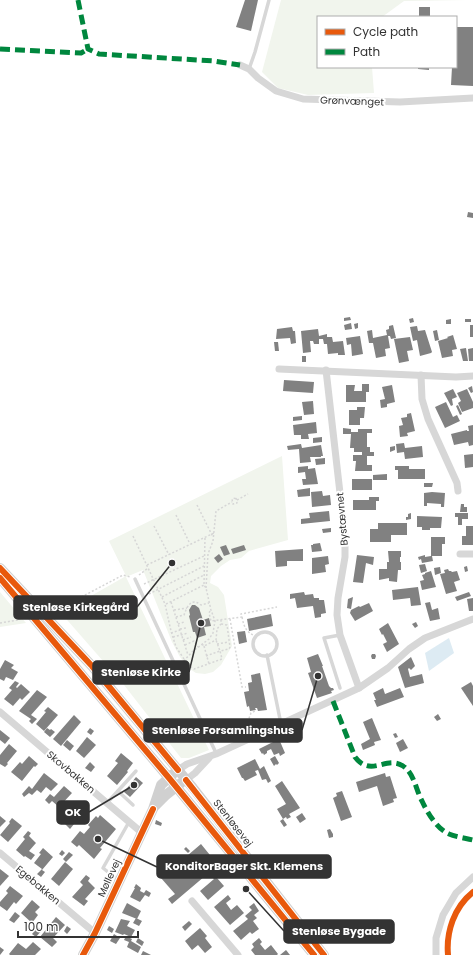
<svg xmlns="http://www.w3.org/2000/svg" width="473" height="955" font-family="Poppins,sans-serif">
<style>
.green{fill:#f1f5ed}
.water{fill:#ddebf3}
.building{fill:#818181}
.lines{fill:none;stroke-linecap:round;stroke-linejoin:round}
.path{stroke:#d6d6d6;stroke-width:1.5;stroke-dasharray:2 2;stroke-linecap:butt}
.lane{stroke:#d7d7d7;stroke-width:3.5}
.street{stroke:#d7d7d7;stroke-width:7}
.secondary{stroke:#d0d0d0;stroke-width:10}
.quiet{stroke:#00873e;stroke-width:5;stroke-dasharray:10 5;stroke-linecap:butt}
.cycleway-casing{stroke:#fff;stroke-width:8}
.cycleway{stroke:#e8590c;stroke-width:6}
.labels{text-anchor:middle;dominant-baseline:central;stroke-width:4;stroke-linejoin:round;paint-order:stroke}
.street-label{font-size:10px;fill:#333;stroke:#fff}
.leader{fill:none;stroke:#333;stroke-width:1.5}
.callout-dot{fill:#333;stroke:#fff;stroke-width:1.5}
.callout{fill:#333;stroke:#333;stroke-width:1.5}
.callout-label{font-size:11px;text-anchor:middle;font-weight:bold;fill:#fff}
</style>
<rect width="100%" height="100%" fill="#fff"/>
<g class="green">
<path d="M281 0H468L404 1 382 17H318V67H372L374 93 308 95 278 88 262 72Z"/>
<path d="M282 456 288 540 249 551 241 558 230 560 221 566 211 576 210 583 218 587 224 595 232 646 221 665 213 672 205 674 196 673 187 667 180 657 172 642 143 570 126 577 209 750 189 758H181L124 685 61 613 126 576 109 541Z"/>
<path d="M0 592 26 623 0 627Z"/>
</g>
<path class="water" d="M449 638 454 653 429 671 425 653Z"/>
<g class="building">
<path d="M245 0H258L251 31 236 27Z"/>
<rect x="419" y="7" width="11" height="10"/>
<path d="M456 27H473V86L451 85 452 67H456Z"/>
<path d="M418 67H429V70L418 69Z"/>
<path d="M468 212 473 213V218L467 217Z"/>
<path d="M350 317 351 320 344 321V318Z"/>
<path d="M413 318 414 322 410 323 409 319Z"/>
<path d="M451 319V324H446V320Z"/>
<rect x="465" y="319" width="6" height="3"/>
<path d="M351 323 352 329 345 330 344 325Z"/>
<path d="M358 323V328L355 329 354 324Z"/>
<path d="M393 325 396 338 391 339 390 336H388L390 348 385 349 386 356 376 358 373 343H369L367 331 372 330 373 338 387 335 386 330 389 329V326Z"/>
<rect x="470" y="325" width="3" height="12"/>
<path d="M417 326 418 331 425 330 432 352 431 353 420 356 417 340 413 341 410 327Z"/>
<path d="M292 327 293 331H295L296 343 291 344 290 338 276 339 277 329Z"/>
<path d="M318 329 319 336 327 334V337H332L333 342 343 341 345 355H338V353L328 354 327 344H324L323 339H319V344H314L313 341H310L311 352 303 353 301 331Z"/>
<path d="M437 330 439 340 435 341 433 331Z"/>
<path d="M453 335 457 349 452 350 453 356 442 358 438 341 448 338 447 337Z"/>
<path d="M360 336 363 354 352 356 351 344 347 345 346 338Z"/>
<path d="M410 337 413 350 407 351 409 361 399 363 394 339Z"/>
<path d="M274 342H278L279 351H275Z"/>
<path d="M466 348 468 361H463L460 349Z"/>
<path d="M473 348V361H469L468 349Z"/>
<rect x="302" y="356" width="4" height="6"/>
<path d="M284 380 314 382 313 393 283 391Z"/>
<path d="M362 384H369V392H366V402H346V385H355L354 391H362Z"/>
<path d="M392 385 395 402 387 404V407L381 408 380 400 385 399 382 387Z"/>
<path d="M472 386 473 392 471 393 468 388Z"/>
<path d="M453 389 457 397 452 399 453 405 451 406 444 393Z"/>
<path d="M467 389 473 402V408L462 412 458 403 461 401 457 393Z"/>
<path d="M313 401 314 414 304 415 302 402Z"/>
<path d="M446 402 453 417 457 415 460 421 445 428 435 407Z"/>
<path d="M458 405 462 414 460 415 456 406Z"/>
<path d="M357 407H365L364 418H360V425H349V410H357Z"/>
<path d="M411 413 415 431 407 433 408 436 400 437 399 426 403 425 401 418 407 417V414Z"/>
<path d="M302 416V420L293 421V417Z"/>
<path d="M316 422 317 433 308 434 309 439H301V435H294L293 425Z"/>
<path d="M473 425V445L469 446 468 442 454 445 451 434 467 430V431H469L468 426Z"/>
<path d="M343 428 351 429V432H358V429H372V433H367V447H370V452H374V456H367V465H372V471H355L356 461H353V455H362V452H354V448H350L351 434H343Z"/>
<path d="M322 437V442L313 443V438Z"/>
<path d="M404 443 405 448 422 446 423 457 405 459 404 452 397 453 396 444Z"/>
<path d="M301 444 302 448 321 445 323 456H321V457H310L311 462 300 463 299 449 288 450 287 446Z"/>
<path d="M395 446V450L390 452V447Z"/>
<path d="M473 454V467L465 468 464 455Z"/>
<path d="M325 458V464L316 465 315 459Z"/>
<path d="M308 466V469L315 468 318 484 303 485 302 479H306L305 472 298 473V467Z"/>
<path d="M395 466H409V469H425V479H398V470H395Z"/>
<path d="M387 474V480H373V475Z"/>
<rect x="352" y="479" width="20" height="11"/>
<path d="M424 483H433L432 487H424Z"/>
<path d="M310 488V496L298 497 297 490Z"/>
<path d="M322 491 323 496 330 495 331 505 312 507 311 492Z"/>
<path d="M432 492 445 493 444 507H441V504L427 503V506H424V493Z"/>
<path d="M369 497H379V501H376V510H353V500H369Z"/>
<path d="M461 504H464V507H467V512H460Z"/>
<path d="M329 511 330 521 301 524V519L310 518 309 513Z"/>
<path d="M411 513V519L406 520V517H408V514Z"/>
<path d="M455 513H468V519H462V525H458V517H455Z"/>
<path d="M417 516 442 517 441 528H430V530H422V527H417Z"/>
<path d="M378 523H407V535H391V542H370V529H378Z"/>
<path d="M466 526H473V545H462V536H466Z"/>
<path d="M331 528V532L323 533 322 529Z"/>
<path d="M431 537H445V544H442V556H432L433 561 422 563 421 559 419 560 418 557 425 555V557L431 556Z"/>
<path d="M320 543 322 551 312 552 311 545H313V544Z"/>
<path d="M226 545 230 554 224 556 220 547Z"/>
<path d="M244 545 246 550 233 554 231 549Z"/>
<path d="M303 549V561H287V566L276 567 275 551Z"/>
<path d="M388 551H401V557H400V562H401V570H398L397 582 389 581V578L379 580V569H387V562H389Z"/>
<path d="M219 554 223 559 218 563 214 558Z"/>
<path d="M357 555 374 557 373 565 366 563 363 583 353 582Z"/>
<path d="M328 556 329 564 325 565 326 572 312 574V558Z"/>
<path d="M425 564 427 571 421 573 419 565Z"/>
<path d="M467 566 468 571 465 572 464 567Z"/>
<path d="M440 567 441 573 435 575 434 568Z"/>
<path d="M448 569 449 571H451L452 572 457 571 460 580 454 582 457 591 446 594 440 574 445 573 444 570Z"/>
<path d="M431 571 436 587 422 590 420 581 424 580 422 575 425 574V573Z"/>
<path d="M418 587 421 605 411 606 410 598 393 600 392 590Z"/>
<path d="M304 592 305 595 313 594 314 598H319V600H324L326 613 321 614V617L315 618 313 606 297 608 295 598 290 599V594Z"/>
<path d="M469 592 471 596 457 601 455 597Z"/>
<path d="M353 597 351 609 347 608 348 599Z"/>
<path d="M473 598V611H469L467 599Z"/>
<path d="M430 602 432 610 438 608 440 619 430 621 425 603Z"/>
<path d="M369 603 373 611 355 621 350 613 351 610 359 606 360 607Z"/>
<path d="M192 605H195L199 608 203 620 209 618 211 626 204 627 206 635 197 638 195 632H193L189 616 190 615 189 610Z"/>
<path d="M271 614 273 626 249 631 247 619Z"/>
<path d="M416 622 418 626 415 628 412 624Z"/>
<path d="M388 623 399 644 387 652 383 644 387 642 383 634 382 635 379 629Z"/>
<path d="M245 631 247 642 239 644 237 632Z"/>
<path d="M318 654 323 666H322L329 686 331 688H333L334 690 331 691 332 693 317 698 308 673 311 672 307 658Z"/>
<path d="M372 654H375L376 656 375 659H372L371 656Z"/>
<path d="M411 657 415 666 411 670 409 668 408 669 410 677 422 674 424 683 405 688 398 667Z"/>
<path d="M5 660 14 665 11 668 18 672 13 680 6 677 4 681 0 679V669Z"/>
<path d="M260 673 267 710 258 711 257 708H255L256 710 250 711 249 706 247 707 244 692 249 691 248 683 252 682 251 675Z"/>
<path d="M15 681 19 683 16 687 17 688 21 684 30 692 22 700 20 698 13 706 4 699 12 690 9 688Z"/>
<path d="M471 682 473 686V706L461 688Z"/>
<path d="M383 688 385 694 400 688 404 697 377 707 374 700H376L373 693Z"/>
<path d="M37 690 47 697 31 715 37 719 32 724 29 721 31 719 19 711Z"/>
<path d="M48 707 58 715 44 731 36 724 46 712 44 711Z"/>
<path d="M438 714 441 719 437 721 434 717Z"/>
<path d="M74 715 81 722 61 746 53 739Z"/>
<path d="M372 718 381 740 374 742 375 745 363 750 361 744 370 739 363 722Z"/>
<path d="M47 728 50 730 51 729 55 732 50 737 44 732Z"/>
<path d="M90 728 94 731 91 735 87 732Z"/>
<path d="M0 730 10 738 5 744 0 740Z"/>
<path d="M396 733 398 737 395 738 393 734Z"/>
<path d="M87 737 96 745 84 758 76 751Z"/>
<path d="M279 739 285 753 280 756 279 753 274 755 271 749 267 751V753L264 755 263 753 262 754 259 749Z"/>
<path d="M403 739 408 748 400 752 396 743Z"/>
<path d="M67 740 74 746 70 751 63 745Z"/>
<path d="M9 744 17 751 7 763 8 764 5 767 0 764V755Z"/>
<path d="M121 753 133 763 127 771 128 772 117 785 107 776 118 763 115 761Z"/>
<path d="M29 756 38 764 35 767 34 766 22 781 11 772 20 762 22 764Z"/>
<path d="M275 756 279 763 277 765 276 764 274 766 270 759Z"/>
<path d="M255 759 260 769 264 766 271 781 268 783 266 779 262 780 258 770 255 771 257 775 245 781 243 778H242L237 768Z"/>
<path d="M90 762 95 767 91 772 85 768Z"/>
<path d="M44 773 58 784 51 791 46 787 41 793 37 790 32 795 29 793 24 797 22 794 29 786 32 789Z"/>
<path d="M385 773 386 777 390 776 397 798 393 799 394 802 383 806 377 786 359 792 356 782Z"/>
<path d="M136 777 143 783 130 797 124 792Z"/>
<path d="M282 781 300 808 289 814 291 817 287 819 286 817 283 819 277 809 286 804 275 786Z"/>
<path d="M64 786 72 793 59 807 52 801 49 804 45 800 50 794 54 797Z"/>
<path d="M342 791 352 817 341 821 333 798 337 796 336 793Z"/>
<path d="M81 801 88 807 70 829 62 821 60 823 59 822 66 812 69 814Z"/>
<path d="M302 813 306 819 300 823 296 817Z"/>
<path d="M100 815 116 829 100 848 102 849 94 859 79 845 77 847 71 842 80 831 84 834 90 827 88 825 96 816 98 818Z"/>
<path d="M0 816 6 821 0 827Z"/>
<path d="M12 818 22 826 8 842 0 835 10 823 9 822Z"/>
<path d="M283 819 287 825 284 827 280 821Z"/>
<path d="M156 820 162 823 161 826 155 824Z"/>
<path d="M330 829 333 834V837L329 838 327 830Z"/>
<path d="M28 831 31 833 29 836 36 843 29 851 35 855 31 860 25 856 24 857 16 850 25 839 23 837Z"/>
<path d="M201 844 218 865 172 904 168 899 175 894 161 878Z"/>
<path d="M186 847 190 851 188 853 184 849Z"/>
<path d="M43 848 53 857 42 870 45 872 41 877 37 874 42 869 34 863 41 854 39 853Z"/>
<path d="M62 850 65 853 62 856 59 854Z"/>
<path d="M69 852 73 855 66 862 63 859Z"/>
<path d="M65 862 73 869 59 886 51 879Z"/>
<path d="M0 869 9 876 0 886Z"/>
<path d="M218 870 221 874 217 878 224 886 208 900 200 891 214 879 211 876Z"/>
<path d="M86 875 90 878 88 881 95 888 85 899 88 901 84 906 72 897 83 885 80 882Z"/>
<path d="M136 884 141 888 140 891 144 893 146 890 151 893 149 897 145 895 140 902 130 897 135 888H134Z"/>
<path d="M10 886 23 896 16 904 14 902 7 911 0 906V902L8 893 6 891Z"/>
<path d="M228 895 231 899 226 903 231 910 237 905 244 913 230 925 214 907Z"/>
<path d="M32 900 40 907 35 912 38 915 32 923 21 913Z"/>
<path d="M127 903 141 911 137 919 122 913Z"/>
<path d="M254 903 259 911 254 915 257 918 253 921 259 929 252 934 250 932 241 940 233 931 248 919 245 916 252 910 249 907Z"/>
<path d="M15 912 20 916 14 923 9 920Z"/>
<path d="M56 917 65 925 53 938 57 942 52 947 40 937Z"/>
<path d="M136 918 142 921 139 926 133 923Z"/>
<path d="M121 919 130 921 127 926 135 930 131 937 124 934 123 935 115 932Z"/>
<path d="M189 921 192 924 185 931 182 927Z"/>
<path d="M67 926 71 929 67 934 64 931Z"/>
<path d="M109 926 114 929 112 933 107 930Z"/>
<path d="M38 927 42 930 36 937 32 934Z"/>
<path d="M200 928 207 936 205 938 212 947 205 953 198 945 192 950 185 941Z"/>
<path d="M114 934 120 938 116 944 110 941Z"/>
<path d="M126 936 132 939 131 941 141 947 138 953 127 947 129 942 124 940Z"/>
<path d="M138 938 144 942 142 946 136 942Z"/>
<path d="M259 938 262 942 260 944 265 950 271 945 278 954 277 955H255L251 950 254 947 252 944Z"/>
<path d="M33 942 41 949 35 955H10L9 954 18 943 26 949Z"/>
<path d="M0 947 4 950 0 955Z"/>
<path d="M286 950 290 955H280Z"/>
<path d="M143 951 151 955H141Z"/>
</g>
<g class="lines">
<g class="path">
<path d="M236 498 237 503 233 504 232 499Z"/>
<path d="M237 500 248 494"/>
<path d="M197 505 213 537"/>
<path d="M176 515 190 544"/>
<path d="M154 526 169 555"/>
<path d="M133 536 165 604 171 631 176 647 188 665 194 669 222 659 220 651 229 649 230 647 227 625 221 624"/>
<path d="M147 565 214 533"/>
<path d="M139 575 148 568"/>
<path d="M144 584 204 556"/>
<path d="M206 588 208 554 213 541 216 511 232 502"/>
<path d="M149 594 204 566"/>
<path d="M162 597 204 575"/>
<path d="M171 602 188 655"/>
<path d="M166 604 204 585"/>
<path d="M174 610 187 608"/>
<path d="M210 611 209 613 211 621 242 617 241 614 277 607"/>
<path d="M53 612 123 575 130 577"/>
<path d="M176 617 184 615C187 607 191 597 201 605L209 603"/>
<path d="M242 617C244 627 246 632 255 636"/>
<path d="M230 619 242 687H246"/>
<path d="M0 623 18 620 21 618"/>
<path d="M178 624 184 622"/>
<path d="M180 629 186 628"/>
<path d="M171 633 180 630"/>
<path d="M173 637 188 633"/>
<path d="M183 640 191 637"/>
<path d="M202 644 204 646 216 640 217 629 221 624V620"/>
<path d="M217 644 229 642"/>
<path d="M185 645 194 641 198 647"/>
<path d="M204 646 209 664"/>
<path d="M206 656 220 651 216 640"/>
<path d="M181 664 192 652 209 639 213 633 215 621 211 610 206 588 204 585 205 537"/>
<path d="M254 728 250 724 248 721 251 713 255 711"/>
</g>
<g class="lane">
<path d="M249 69 255 52 269 0"/>
<path d="M135 579 216 753"/>
<circle cx="265" cy="644" r="12"/>
<path d="M267 655 281 724"/>
<path d="M340 688 324 638 340 635"/>
<path d="M118 791 133 805"/>
<path d="M107 803 136 771"/>
<path d="M118 880 103 868 129 822"/>
</g>
<g class="street">
<path d="M240 65 249 69 258 78 276 91 303 99 400 102 473 98"/>
<path d="M279 369 456 377 473 376"/>
<path d="M326 370 345 537V557L338 598 337 615 340 635 359 688"/>
<path d="M421 375 422 399 428 419 457 483 458 491"/>
<path d="M460 554H473"/>
<path d="M0 712 141 832"/>
<path d="M178 770 187 764 216 754 359 688 388 668 409 649 425 638 473 619"/>
<path d="M186 780 195 773 209 758"/>
<path d="M0 853 95 933"/>
<path d="M192 901 238 955"/>
<path d="M436 955V938L443 915 456 893 473 877"/>
</g>
<g class="secondary">
<path d="M0 568 92 666 193 788 324 955"/>
<path d="M0 578 169 778 314 955"/>
<path d="M155 806 166 795 181 783"/>
<path d="M83 955 95 933 153 809 161 785 173 774"/>
</g>
<g class="quiet">
<path d="M78 0 88 49 99 54 214 61 240 65"/>
<path d="M0 49 81 53 88 49"/>
<path d="M333 701 355 757C371 778 386 755 403 766 414 773 416 790 422 801 427 812 437 829 449 834 456 837 465 838 473 840"/>
</g>
<g class="cycleway-casing">
<g id="cycleway">
<path d="M0 568 92 666 178 770"/>
<path d="M0 578 169 778 314 955"/>
<path d="M186 780 324 955"/>
<path d="M83 955 95 933 153 809"/>
<path d="M448 955C446 932 454 907 473 892"/>
</g>
</g>
<use href="#cycleway" class="cycleway"/>
</g>
<g class="labels">
<g class="street-label">
<text transform="translate(352 101) rotate(2)">Grønvænget</text>
<text transform="translate(342 519) rotate(-95)">Bystævnet</text>
<text transform="translate(71 772) rotate(40)">Skovbakken</text>
<text transform="translate(233 823) rotate(52)">Stenløsevej</text>
<text transform="translate(109 878) rotate(-65)">Møllevej</text>
<text transform="translate(38 885) rotate(40)">Egebakken</text>
</g>
</g>
<path class="leader" d="M172 563L137 607M201 623L189 672M318 676L302 730M134 785L89 812M98 839L157 867M246 889L284 931"/>
<g class="callout-dot">
<circle cx="172" cy="563" r="4"/>
<circle cx="201" cy="623" r="4"/>
<circle cx="318" cy="676" r="4"/>
<circle cx="134" cy="785" r="4"/>
<circle cx="98" cy="839" r="4"/>
<circle cx="246" cy="889" r="4"/>
</g>
<g class="callout">
<rect x="14" y="596" width="123" height="23" rx="4"/>
<rect x="93" y="661" width="96" height="23" rx="4"/>
<rect x="144" y="719" width="158" height="23" rx="4"/>
<rect x="57" y="801" width="32" height="23" rx="4"/>
<rect x="157" y="855" width="174" height="23" rx="4"/>
<rect x="284" y="920" width="110" height="23" rx="4"/>
</g>
<g class="callout-label">
<text x="76" y="611">Stenløse Kirkegård</text>
<text x="141" y="676">Stenløse Kirke</text>
<text x="223" y="734">Stenløse Forsamlingshus</text>
<text x="73" y="816">OK</text>
<text x="244" y="870">KonditorBager Skt. Klemens</text>
<text x="339" y="935">Stenløse Bygade</text>
</g>
<rect x="317" y="16" width="140" height="52" fill="#ffffff" stroke="#adadad"/>
<rect x="325" y="29" width="20" height="6" fill="#e8590c" stroke="#adadad"/>
<text x="353" y="36" font-size="12" fill="#333333">Cycle path</text>
<rect x="325" y="49" width="20" height="6" fill="#00873e" stroke="#adadad"/>
<text x="353" y="56" font-size="12" fill="#333333">Path</text>
<path d="M18 931v6h120v-6" fill="none" stroke="#333333" stroke-width="2"/>
<text x="24" y="931" font-size="12" fill="#333333" stroke="#ffffff" stroke-width="3" paint-order="stroke">100 m</text>
</svg>
